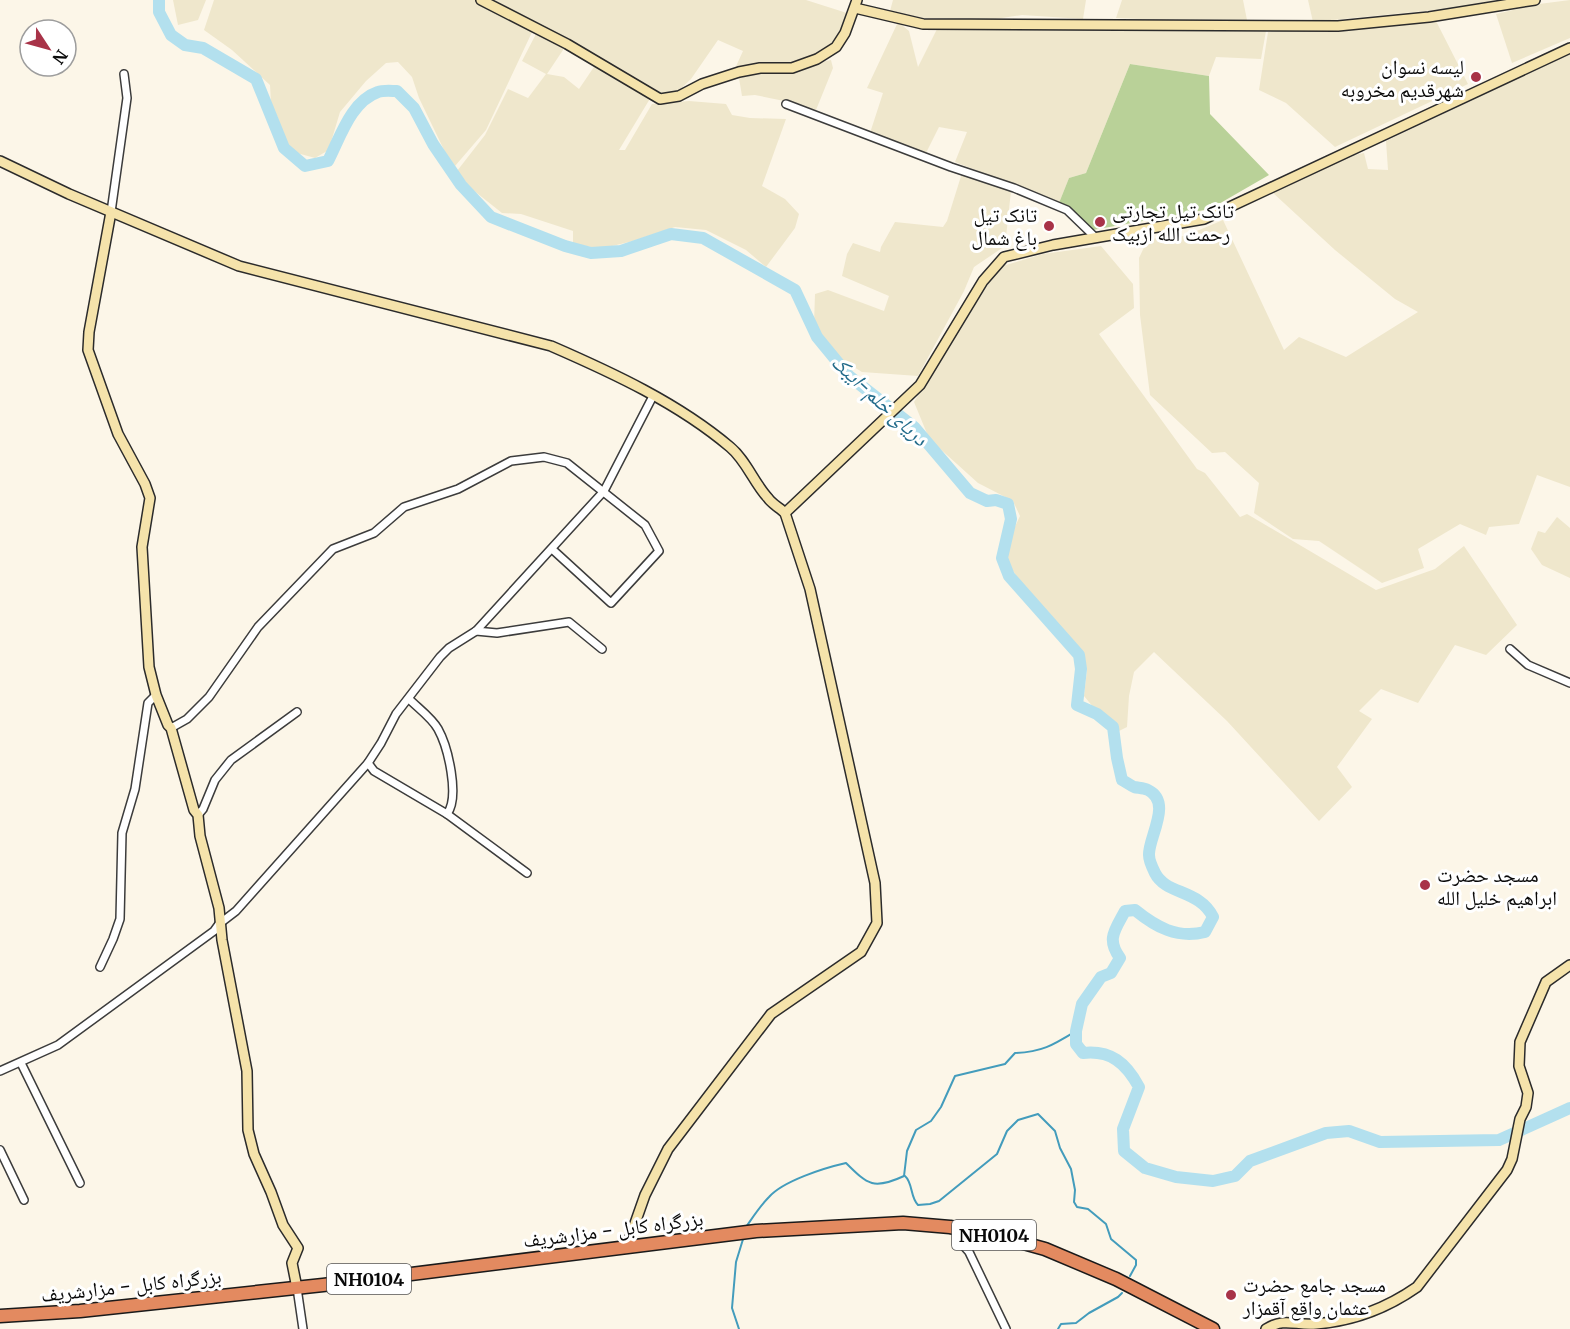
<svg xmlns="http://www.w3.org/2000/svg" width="1570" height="1329" font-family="Merriweather,'Noto Naskh Arabic',serif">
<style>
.farmland{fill:#efe7cc}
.forest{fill:#b9d198}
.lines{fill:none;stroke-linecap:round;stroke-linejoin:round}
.stream{stroke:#439cbc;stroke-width:2}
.river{stroke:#b3e0ee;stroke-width:12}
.street-casing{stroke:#3c3c3c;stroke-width:10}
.secondary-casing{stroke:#2b2b2b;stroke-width:12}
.highway-casing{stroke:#1a1a1a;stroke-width:15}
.street{stroke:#fff;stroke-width:7}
.secondary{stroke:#f5e3ab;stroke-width:9}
.highway{stroke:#e38a60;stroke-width:12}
.poi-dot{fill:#a83348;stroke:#fff;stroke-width:2}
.labels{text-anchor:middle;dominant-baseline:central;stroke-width:6;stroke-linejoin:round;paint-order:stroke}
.shield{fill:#fff;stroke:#535353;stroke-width:1.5}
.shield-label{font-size:18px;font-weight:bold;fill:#090909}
.poi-label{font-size:20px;fill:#090909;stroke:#fff;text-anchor:start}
.street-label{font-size:20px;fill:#090909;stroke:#fff}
.water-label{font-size:21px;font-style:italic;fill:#236c8b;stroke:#fff}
</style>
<rect width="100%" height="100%" fill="#fcf6e8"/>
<g class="farmland">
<path d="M173 0H206L198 20 178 25Z"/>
<path d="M214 0H477L533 30 486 130 455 166 445 152 419 98 412 77 398 62 386 63 366 81 340 112 331 142 327 151 315 158 297 153 285 143 278 118 271 103 270 85 232 50 204 30Z"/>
<path d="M490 0H806L850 14 838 41 812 59 783 66 733 73 743 51 718 40 691 79 675 94 658 93 605 61Z"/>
<path d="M893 0H1086L1083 19 1022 15 989 20 923 18 890 11Z"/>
<path d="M1122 0H1243L1247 20 1185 21 1116 18Z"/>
<path d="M1308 0H1513L1465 7 1313 22Z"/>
<path d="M1570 0V38L1512 63 1496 14 1539 4Z"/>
<path d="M1436 21 1468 84 1335 147 1286 103 1259 90 1268 32 1294 29 1310 31 1385 26Z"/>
<path d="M898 22 909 31 918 67 938 27 1266 31 1261 59 1216 57 1209 76 1130 64 1086 173 1069 178 1059 203 955 162 967 132 939 127 925 155 870 133 883 93 867 88Z"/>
<path d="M537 32 567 44 547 74 564 77 579 89 598 61 651 97 619 150H625L652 104 689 101 726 104 732 115 750 118 786 119 762 186 785 199 799 214 795 228 766 267 746 250 706 230 675 227 633 241 600 249 573 243V231L521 214 502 213 463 182 457 171 485 135 508 89 528 98 546 74 522 61Z"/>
<path d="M1570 54V487L1537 475 1519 524 1489 527 1486 535 1460 524 1418 549 1424 568 1382 583 1319 541 1293 539 1254 513 1259 483 1225 452 1212 453 1150 395 1140 315 1139 258 1148 239 1185 236 1223 220 1284 350 1299 337 1346 357 1418 312 1395 299 1335 250 1272 192 1349 156 1364 153 1368 169 1388 170 1386 141Z"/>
<path d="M831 60 833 68 816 110 784 101 755 95 742 96 739 78Z"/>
<path d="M962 173 1011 191 1005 246 974 267 964 291 918 376 862 372 841 359 828 348 814 324 815 294 828 290 884 311 889 296 842 276 847 254 853 243 880 252 881 247 895 222 943 227 947 221Z"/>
<path d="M1101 246 1133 284 1134 308 1099 334 1197 469 1205 473 1240 517 1247 514 1376 590 1435 569 1464 546 1517 625 1486 655 1455 645 1418 703 1381 689 1359 711 1372 719 1337 767 1352 787 1319 821 1227 721 1154 652 1134 672 1129 696 1127 727 1119 731 1094 708 1084 696 1087 670 1077 648 1022 584 1007 562 1010 537 1020 516 1013 501 978 483 937 446 928 436 914 402 999 267 1043 254Z"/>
<path d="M1557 517 1570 528V578L1542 565 1531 549 1538 531 1545 533Z"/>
</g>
<path class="forest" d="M1130 64 1209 76 1210 114 1269 175 1210 209 1087 231 1059 203 1069 178 1086 173Z"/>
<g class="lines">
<g class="stream">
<path d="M905 1176C913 1183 910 1197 918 1205L930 1204 939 1201 997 1154 1007 1131 1018 1120 1038 1114 1055 1131 1060 1148 1071 1169 1075 1190 1074 1202 1077 1207 1088 1209 1106 1224 1111 1239 1136 1260V1265L1130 1276"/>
<path d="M746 1227C753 1217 760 1206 769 1197 783 1181 824 1168 846 1163 868 1185 874 1190 904 1176L907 1151 916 1130 931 1121 941 1107 955 1076 1005 1064 1015 1053C1042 1052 1053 1045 1076 1031"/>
<path d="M739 1329 732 1308 736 1262 744 1236"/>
<path d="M1058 1329 1061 1324 1076 1323 1089 1313 1118 1297 1122 1293"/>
</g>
<path class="river" d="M159 0V12L171 35 185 45 203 48 256 79 284 148 305 166 328 161C340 138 351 101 378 92 383 90 392 91 397 91L414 108 433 144 461 185 491 217 565 246 591 253 621 251 671 234 703 238 795 290 817 337 849 376 914 427 970 493 987 501 996 500 1008 504 1011 519 1002 558 1009 576 1079 655 1081 669 1077 705 1097 714 1113 727 1117 758 1122 780C1126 782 1130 785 1134 787 1139 788 1144 788 1148 790 1173 802 1148 838 1149 855 1149 860 1153 869 1155 873 1166 895 1199 889 1213 917L1205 932C1177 939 1156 927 1135 910L1125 911C1115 930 1106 939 1120 958L1111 973 1101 977 1082 1004 1076 1031V1044L1083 1053C1111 1050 1126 1063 1139 1087L1123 1129 1124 1151 1145 1168 1176 1177 1213 1181 1235 1176 1250 1161 1326 1133 1349 1131 1380 1142 1499 1140 1570 1108"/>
<g class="street-casing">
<g id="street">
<path d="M786 104 951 167 1014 188 1067 210 1096 238"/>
<path d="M111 212 127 98 124 74"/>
<path d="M476 631 497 633 569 622 602 649"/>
<path d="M1510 649 1528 665 1570 683"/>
<path d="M409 699C418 708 432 718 438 729 448 747 460 797 447 814"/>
<path d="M171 728 187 719 209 697 258 627 333 549 374 533 404 507 458 489 511 461 544 457 567 463 645 525 659 551 611 603 552 549"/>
<path d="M368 763 374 771 447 814 527 873"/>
<path d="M198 815 203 809 215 780 231 760 297 712"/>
<path d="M100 967 113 939 120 919 122 833 135 789 148 703 156 695"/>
<path d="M21 1063 80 1183"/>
<path d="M0 1071 58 1045 214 931 219 924 236 911 368 763 381 743 396 714 440 657 449 648 476 631 604 491 653 396"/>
<path d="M0 1150 24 1200"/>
<path d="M959 1228 961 1243 969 1252 1006 1329"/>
<path d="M297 1288 303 1329"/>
</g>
</g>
<g class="secondary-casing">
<g id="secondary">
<path d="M481 0 567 44 660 99 679 96 702 84 739 72 760 68H792L817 59 836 47 845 33 857 0"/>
<path d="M855 8 923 24 1338 26 1429 17 1535 0"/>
<path d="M0 161 69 194 239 266 551 346C613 373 678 403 730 447 746 460 754 483 768 498 772 504 780 508 785 513L920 385 983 281 1004 257 1053 245 1204 219 1570 48"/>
<path d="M111 212 89 332 88 350 118 434 145 484 150 498 142 547 149 667 156 695 168 725 171 728 194 810 198 815 200 836 219 908 222 940 247 1071 248 1130 254 1154 271 1192 283 1225 298 1248 292 1263 297 1288"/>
<path d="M627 1246 645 1195 668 1149 771 1014 861 952 877 923 875 883 810 589 785 513"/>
<path d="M1266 1329C1285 1317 1295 1326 1316 1324 1353 1321 1387 1308 1417 1287L1507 1170 1512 1159 1520 1119 1526 1107 1528 1093 1519 1066 1520 1042 1546 982 1570 965"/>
</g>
</g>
<g class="highway-casing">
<path id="highway" d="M0 1316 80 1311 323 1285 756 1231 903 1223 950 1227 991 1234 1045 1249 1116 1279 1213 1329"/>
</g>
<use href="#street" class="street"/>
<use href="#secondary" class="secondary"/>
<use href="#highway" class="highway"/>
</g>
<g class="poi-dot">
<circle cx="1476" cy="77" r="6"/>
<circle cx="1100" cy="222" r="6"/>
<circle cx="1049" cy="226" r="6"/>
<circle cx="1425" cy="885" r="6"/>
<circle cx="1231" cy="1295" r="6"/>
</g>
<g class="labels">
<g class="shield">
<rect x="952" y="1220" width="84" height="30" rx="4.5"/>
<rect x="327" y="1264" width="84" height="30" rx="4.5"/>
</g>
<g class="shield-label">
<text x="994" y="1235">NH0104</text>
<text x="369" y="1279">NH0104</text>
</g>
<g class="poi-label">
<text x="1464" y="66" text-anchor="end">لیسه نسوان<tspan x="1464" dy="23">شهرقدیم مخروبه</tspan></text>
<text x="1112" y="210">تانک تیل تجارتی<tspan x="1112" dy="23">رحمت الله ازبیک</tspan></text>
<text x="1037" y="214" text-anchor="end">تانک تیل<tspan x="1037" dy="23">باغ شمال</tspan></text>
<text x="1437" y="874">مسجد حضرت<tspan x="1437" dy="23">ابراهیم خلیل الله</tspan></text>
<text x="1243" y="1284">مسجد جامع حضرت<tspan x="1243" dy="23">عثمان واقع آقمزار</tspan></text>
</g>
<g class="street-label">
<text transform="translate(613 1229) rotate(-7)">بزرگراه کابل - مزارشریف</text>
<text transform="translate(131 1285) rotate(-6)">بزرگراه کابل - مزارشریف</text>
</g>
<g class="water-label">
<text transform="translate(880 400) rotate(43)">دریای خلم-ایبک</text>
</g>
</g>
<g transform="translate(48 48) rotate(126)"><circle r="28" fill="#ffffff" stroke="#9d9d9d" stroke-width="1.5"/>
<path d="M0-4.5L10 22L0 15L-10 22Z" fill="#a83348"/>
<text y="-9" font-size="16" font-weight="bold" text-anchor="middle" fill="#090909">N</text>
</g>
</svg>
